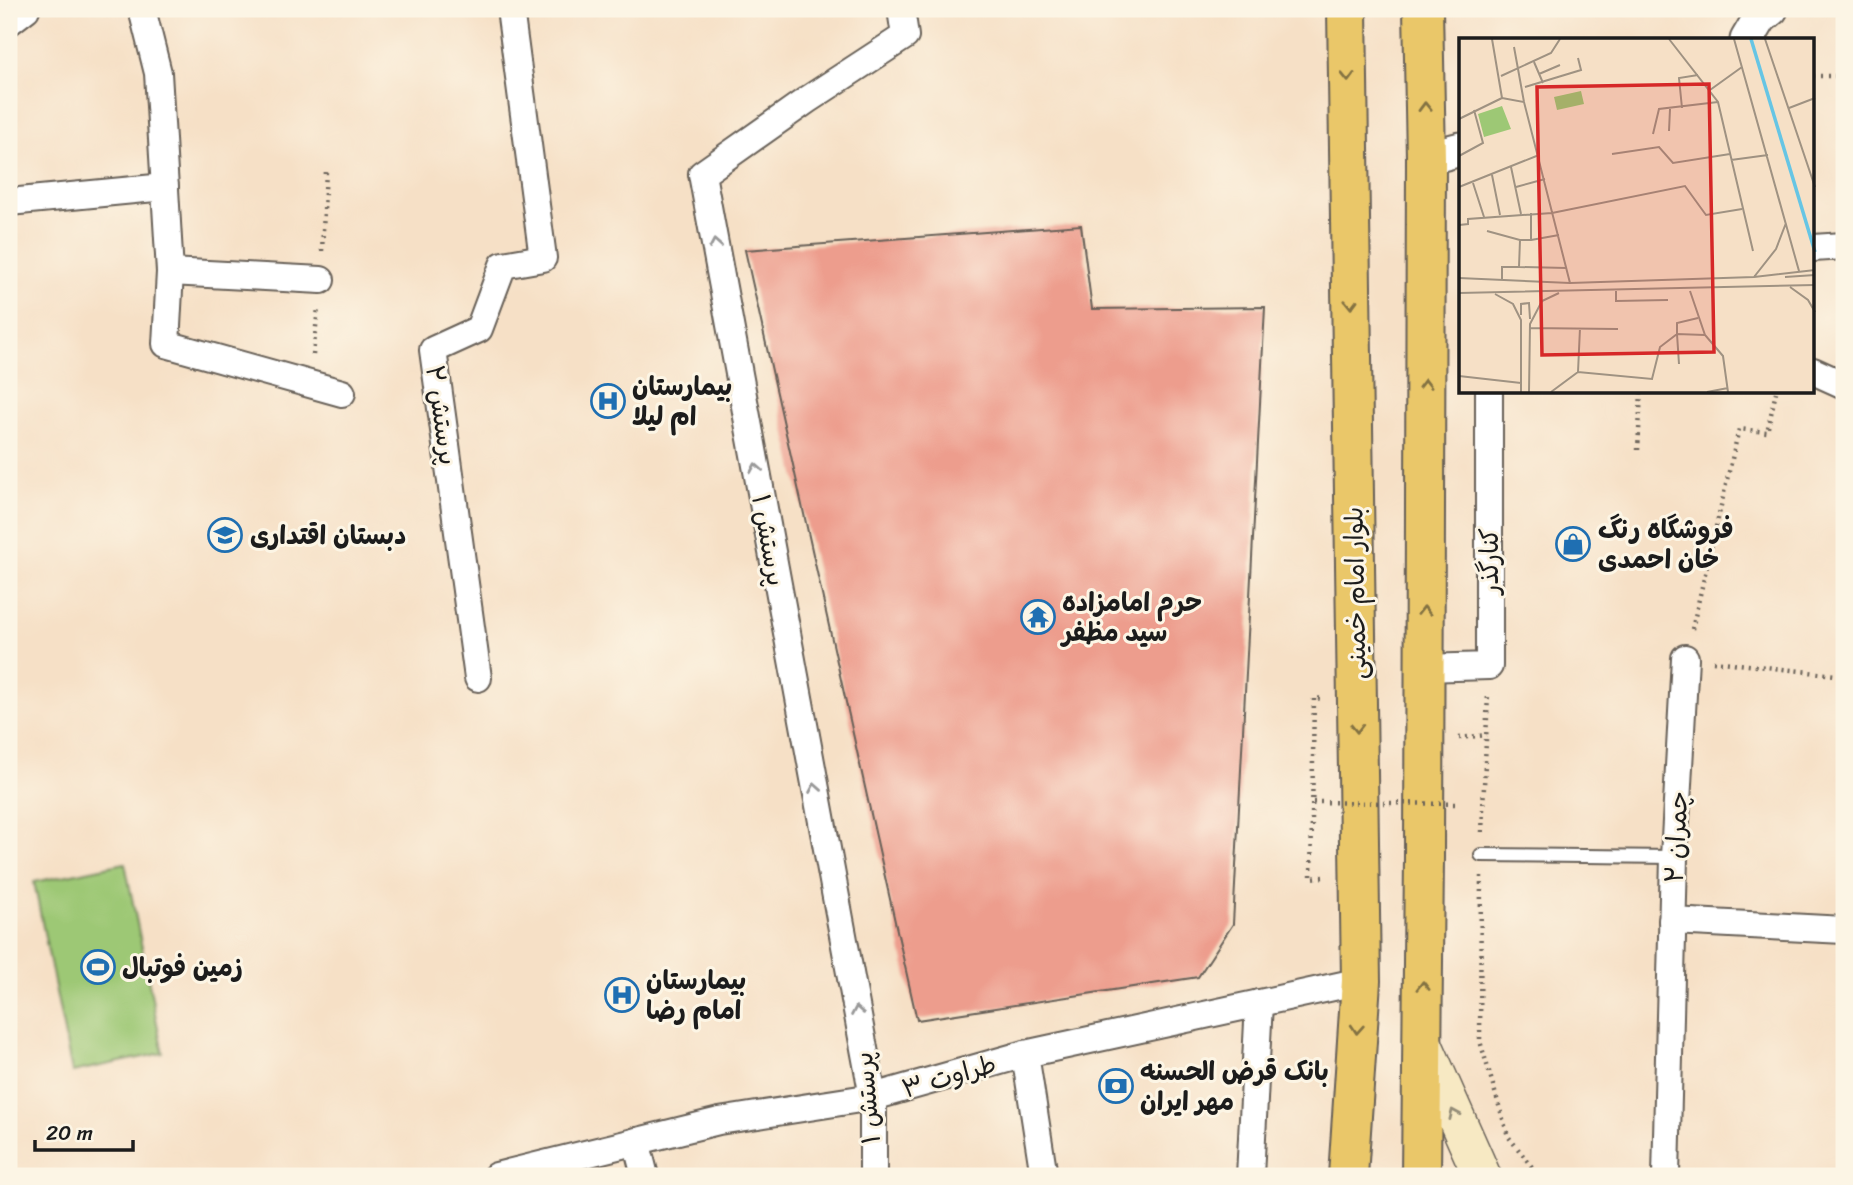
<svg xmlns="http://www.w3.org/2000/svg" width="1853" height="1185" font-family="Sriracha,'Playpen Sans Arabic',sans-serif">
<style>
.green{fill:#9dc875;stroke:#5c7248;stroke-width:2}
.building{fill:#ed9d8d}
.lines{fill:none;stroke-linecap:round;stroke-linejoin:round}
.service-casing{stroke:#686158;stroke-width:16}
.minor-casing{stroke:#686158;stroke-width:30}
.tertiary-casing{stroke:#686158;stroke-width:37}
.secondary-casing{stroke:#686158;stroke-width:40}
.primary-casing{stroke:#686158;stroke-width:42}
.path{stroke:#686158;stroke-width:4.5;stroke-dasharray:2 5;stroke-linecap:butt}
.service{stroke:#fff;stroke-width:12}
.minor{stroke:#fff;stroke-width:26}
.tertiary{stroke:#fff;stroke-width:33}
.secondary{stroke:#f7e9c3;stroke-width:37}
.primary{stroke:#eac769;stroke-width:38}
.path-bridge{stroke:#686158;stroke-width:4.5;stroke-dasharray:2 5;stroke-linecap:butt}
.oneway{stroke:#837242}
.oneway2{stroke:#999}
.oneway3{stroke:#948d78}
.labels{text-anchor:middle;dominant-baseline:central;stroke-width:6;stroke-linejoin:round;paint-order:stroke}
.poi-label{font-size:26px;font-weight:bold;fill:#1c1c1c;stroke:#fcf5e5;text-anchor:start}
.street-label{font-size:26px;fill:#1c1c1c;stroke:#fcf5e5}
.inset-river{fill:none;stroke:#66c5e4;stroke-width:3.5}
.inset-road{fill:none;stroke:#9f9282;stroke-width:2}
.view{fill:#d62828;fill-opacity:0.15;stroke:#d62828;stroke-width:3.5}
.inset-edge{fill:none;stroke:#1c1c1c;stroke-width:3.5}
</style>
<rect width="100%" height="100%" fill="#fcf5e5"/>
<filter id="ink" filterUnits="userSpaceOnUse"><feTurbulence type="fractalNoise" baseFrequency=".0143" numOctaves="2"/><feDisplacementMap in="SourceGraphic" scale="14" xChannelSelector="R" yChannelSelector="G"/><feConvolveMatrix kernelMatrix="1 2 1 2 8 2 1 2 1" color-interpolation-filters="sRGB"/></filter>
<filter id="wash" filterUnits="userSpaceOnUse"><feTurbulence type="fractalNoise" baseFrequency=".00686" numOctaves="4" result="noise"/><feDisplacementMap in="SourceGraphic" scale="28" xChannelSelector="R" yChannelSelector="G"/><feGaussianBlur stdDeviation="1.57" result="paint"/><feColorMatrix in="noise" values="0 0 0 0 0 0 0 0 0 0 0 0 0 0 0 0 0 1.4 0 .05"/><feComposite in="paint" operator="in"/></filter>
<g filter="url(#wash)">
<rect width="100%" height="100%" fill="#f6e0c6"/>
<path class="green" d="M125 863 163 1053 72 1072 34 882Z"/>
<g id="blocks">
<path class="building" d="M1081 225 1092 309 1265 307 1233 924 1198 977 917 1020 745 250Z"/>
</g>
</g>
<g filter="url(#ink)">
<use href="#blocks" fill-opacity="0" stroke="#686158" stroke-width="2"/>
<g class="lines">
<g class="service-casing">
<path id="service" d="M1481 855 1674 857"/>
</g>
<g class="minor-casing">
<g id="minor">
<path d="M142 9 158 73 170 272 166 344 342 393"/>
<path d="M9 22 26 9"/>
<path d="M9 202 165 187"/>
<path d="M1813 248 1844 246"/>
<path d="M170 272 321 280"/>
<path d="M1813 371 1844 385"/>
<path d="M1424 668 1489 666V392"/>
<path d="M478 678 433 350 479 329 503 265 543 258 510 9"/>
<path d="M1672 921 1844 930"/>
<path d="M1025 1054 1044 1176"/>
<path d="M636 1141 645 1176"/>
<path d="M496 1176 719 1121 873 1097 1025 1054 1361 981"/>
<path d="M873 1176V1097L702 174 807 100 905 36 901 9"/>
<path d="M1250 1176 1259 1003"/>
<path d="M1666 1176 1674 857 1685 658"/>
</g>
</g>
<g class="tertiary-casing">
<g id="tertiary">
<path d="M1747 40 1760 18 1771 9"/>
<path d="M1426 158 1461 149"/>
</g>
</g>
<g class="secondary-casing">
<path id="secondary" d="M1423 1043 1482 1176"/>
</g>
<g class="primary-casing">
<g id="primary">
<path d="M1347 9 1361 981 1348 1176"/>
<path d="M1421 1176 1424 857 1426 158 1423 9"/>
</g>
</g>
<g class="path">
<path d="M1813 76H1844"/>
<path d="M322 251 326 171"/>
<path d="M313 355 318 308"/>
<path d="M1638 450 1641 392"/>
<path d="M1692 629 1739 429 1767 432 1776 392"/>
<path d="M1713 661 1844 676"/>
<path d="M1459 738 1487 735"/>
<path d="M1482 832 1488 694"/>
<path d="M1481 876 1480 1041 1508 1136 1539 1176"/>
<path d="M1323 877 1311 878 1314 698 1324 699"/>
</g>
<use href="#service" class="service"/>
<use href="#minor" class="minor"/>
<use href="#tertiary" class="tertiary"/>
<use href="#secondary" class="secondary"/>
<use href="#primary" class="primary"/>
<path class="path-bridge" d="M1313 802 1458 804"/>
</g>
<defs><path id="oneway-chevron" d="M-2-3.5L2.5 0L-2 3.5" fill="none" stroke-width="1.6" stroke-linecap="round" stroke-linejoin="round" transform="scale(1.75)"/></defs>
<g class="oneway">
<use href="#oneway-chevron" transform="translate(1348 77) rotate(89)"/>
<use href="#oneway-chevron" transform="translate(1425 107) rotate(-91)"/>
<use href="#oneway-chevron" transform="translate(1351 304) rotate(89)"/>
<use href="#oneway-chevron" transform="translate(1425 384) rotate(-90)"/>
<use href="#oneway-chevron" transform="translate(1424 611) rotate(-90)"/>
<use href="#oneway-chevron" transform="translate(1357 728) rotate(89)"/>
<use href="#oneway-chevron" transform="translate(1423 986) rotate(-90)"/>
<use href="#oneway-chevron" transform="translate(1357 1029) rotate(94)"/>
</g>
<g class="oneway2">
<use href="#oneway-chevron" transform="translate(715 244) rotate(-100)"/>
<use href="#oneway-chevron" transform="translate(756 468) rotate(-100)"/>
<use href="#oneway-chevron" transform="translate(815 788) rotate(-100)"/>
<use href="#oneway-chevron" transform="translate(857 1011) rotate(-100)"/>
</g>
<use class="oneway3" href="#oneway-chevron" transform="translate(1454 1114) rotate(-114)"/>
</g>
<defs>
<g id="hospital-ring" transform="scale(1.75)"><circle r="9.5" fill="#fcf5e5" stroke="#1f6fb2" stroke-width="1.5"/><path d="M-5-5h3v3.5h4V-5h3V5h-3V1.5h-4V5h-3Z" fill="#1f6fb2"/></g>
<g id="school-ring" transform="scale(1.75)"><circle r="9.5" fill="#fcf5e5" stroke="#1f6fb2" stroke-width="1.5"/><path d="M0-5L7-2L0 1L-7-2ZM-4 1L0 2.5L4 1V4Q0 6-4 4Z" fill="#1f6fb2"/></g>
<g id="shop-ring" transform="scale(1.75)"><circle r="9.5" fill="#fcf5e5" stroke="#1f6fb2" stroke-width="1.5"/><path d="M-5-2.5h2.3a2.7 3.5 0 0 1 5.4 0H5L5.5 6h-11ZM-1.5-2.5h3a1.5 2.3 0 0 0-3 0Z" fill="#1f6fb2"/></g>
<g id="temple-ring" transform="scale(1.75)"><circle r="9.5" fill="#fcf5e5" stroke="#1f6fb2" stroke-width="1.5"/><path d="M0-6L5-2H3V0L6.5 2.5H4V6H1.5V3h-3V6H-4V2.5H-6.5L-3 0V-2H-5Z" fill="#1f6fb2"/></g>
<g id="stadium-ring" transform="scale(1.75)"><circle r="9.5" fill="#fcf5e5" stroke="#1f6fb2" stroke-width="1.5"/><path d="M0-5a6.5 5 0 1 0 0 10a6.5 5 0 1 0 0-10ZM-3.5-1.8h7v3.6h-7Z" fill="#1f6fb2"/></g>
<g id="bank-ring" transform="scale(1.75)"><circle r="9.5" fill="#fcf5e5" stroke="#1f6fb2" stroke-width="1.5"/><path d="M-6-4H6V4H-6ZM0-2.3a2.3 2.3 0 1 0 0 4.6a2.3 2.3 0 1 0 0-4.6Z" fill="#1f6fb2"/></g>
</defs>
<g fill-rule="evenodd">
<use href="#hospital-ring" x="608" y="401"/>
<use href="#school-ring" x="225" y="535"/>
<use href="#shop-ring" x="1573" y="544"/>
<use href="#temple-ring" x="1038" y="617"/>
<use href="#stadium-ring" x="98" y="967"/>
<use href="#hospital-ring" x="622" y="995"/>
<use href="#bank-ring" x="1116" y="1086"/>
</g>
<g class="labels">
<g class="poi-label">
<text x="632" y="386">بیمارستان<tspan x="632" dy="30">ام لیلا</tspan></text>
<text x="1598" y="529">فروشگاه رنگ<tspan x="1598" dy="30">خان احمدی</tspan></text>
<text x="250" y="535">دبستان اقتداری</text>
<text x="1062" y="602">حرم امامزاده<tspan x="1062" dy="30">سید مظفر</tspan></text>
<text x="122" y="967">زمین فوتبال</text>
<text x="646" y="980">بیمارستان<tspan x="646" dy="30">امام رضا</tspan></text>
<text x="1140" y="1071">بانک قرض الحسنه<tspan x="1140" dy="30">مهر ایران</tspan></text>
</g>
<g class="street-label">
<text transform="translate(442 415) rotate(82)">پرستش ۲</text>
<text transform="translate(769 540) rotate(80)">پرستش ۱</text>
<text transform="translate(1489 561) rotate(-90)">کنارگذر</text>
<text transform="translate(1355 593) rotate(-91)">بلوار امام خمینی</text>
<text transform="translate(1676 837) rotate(-87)">چمران ۲</text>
<text transform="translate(949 1076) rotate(-16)">طراوت ۳</text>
<text transform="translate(867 1098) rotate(-95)">پرستش ۱</text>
</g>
</g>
<g transform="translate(1459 38)">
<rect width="355" height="355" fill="#f6e0c6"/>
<path d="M122 53 125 66 98 72 95 59ZM43 68 52 91 25 99 19 76Z" fill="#9dc875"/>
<path class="inset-river" d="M292 1 356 214"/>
<path class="inset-road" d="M33 1 43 60M210 1 259 64 294 213M275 1 340 233M306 1 356 149M55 9 65 64M75 24 84 45M80 36 101 27M42 38 92 15 101 1M66 49 122 32 119 20M251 52 283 29M43 60 65 64 111 245M223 70 220 40 239 37M330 70 356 60M0 81 43 60M210 93 211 71M194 96 200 71 259 64M153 116 200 109 214 125 271 116M0 118 24 105 15 72M272 122 309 117M52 129 62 176M33 137 41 177M14 145 25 179M0 149 80 117M57 149 86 141M0 187 9 186V181L93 175 226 148 247 177 283 171M28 193 61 202 60 229H43V242M61 202H72V175M72 202 100 197M60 229 108 230M295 239 317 211 327 185M326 239 356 237M0 240 111 245 295 239 356 232M331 249 349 262 356 274M157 253V263L209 262M231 253 246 297 264 318 269 354M0 255 356 247M36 256 54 266 62 282V354M62 277V266L70 265 71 281M70 290 159 291M220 326 218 296 246 297M119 334 121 290M0 338 62 345M70 354 71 286 83 263 100 255M92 354 119 334 193 341 201 309 218 296V285L239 280M248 354 269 350"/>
<path class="view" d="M250 46 255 314 83 317 78 49Z"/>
<rect width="355" height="355" class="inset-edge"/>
</g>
<rect width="1853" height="1185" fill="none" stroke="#fcf5e5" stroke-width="35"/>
<path d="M35 1140v10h98v-10" fill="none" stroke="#1c1c1c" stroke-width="3.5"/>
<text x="46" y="1140" font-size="21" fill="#1c1c1c" stroke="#fcf5e5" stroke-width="5" paint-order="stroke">20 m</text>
</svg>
